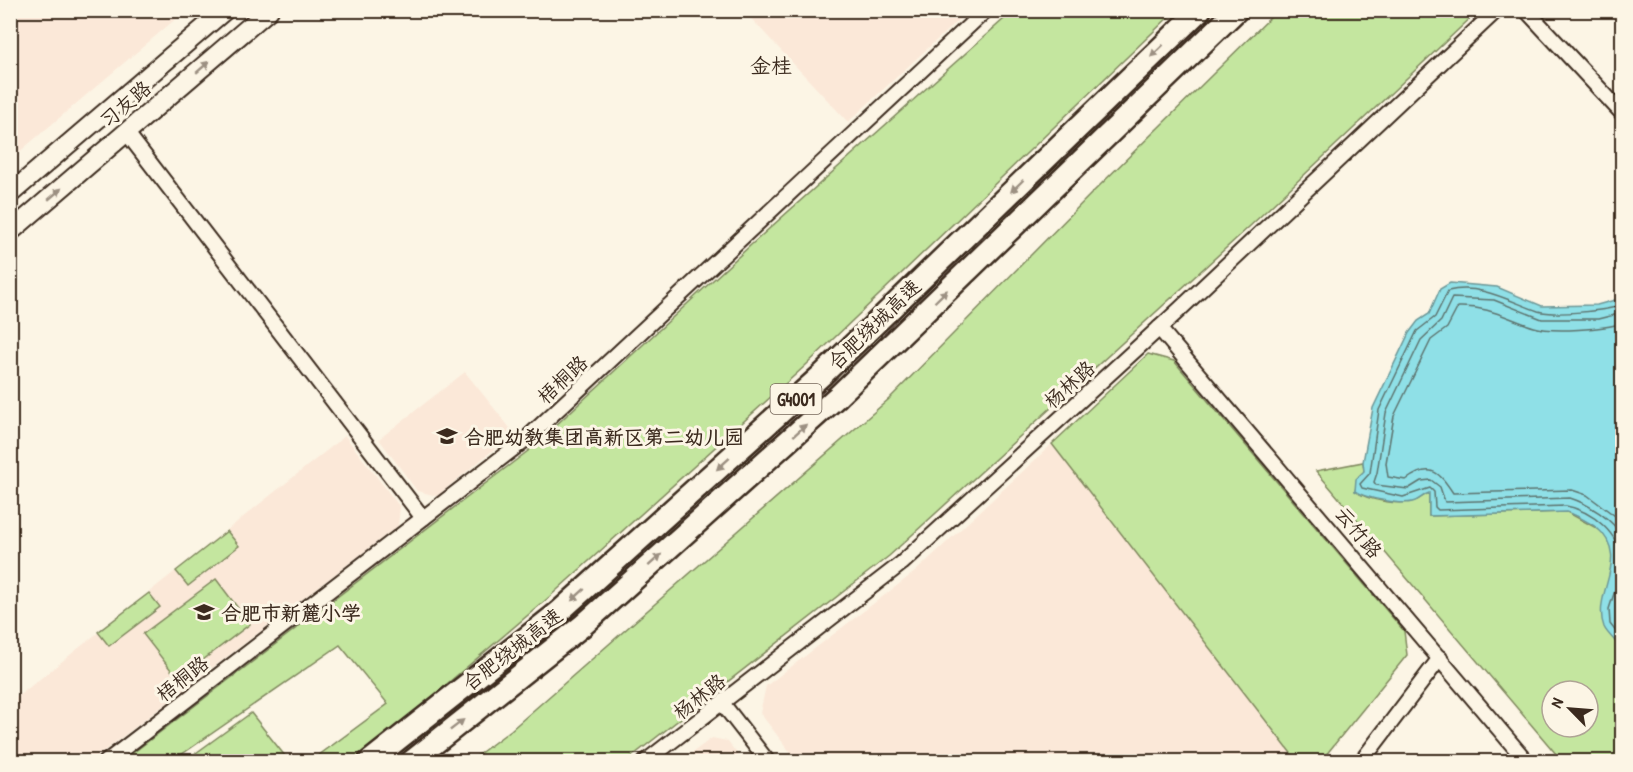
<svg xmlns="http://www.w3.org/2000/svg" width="1633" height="772" font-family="'Patrick Hand','LXGW WenKai TC',sans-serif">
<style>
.built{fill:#fbe8d8}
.green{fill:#c4e69f;stroke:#80885e;stroke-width:1.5;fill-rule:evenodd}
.water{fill:#8fe0e7;stroke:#6d9797;stroke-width:1.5}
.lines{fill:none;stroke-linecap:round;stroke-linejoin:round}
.shore{stroke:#5d736e;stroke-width:1.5}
.minor-casing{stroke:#3b2a1e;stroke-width:18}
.major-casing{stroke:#3b2a1e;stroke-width:22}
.highway-casing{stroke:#3b2a1e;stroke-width:26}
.minor{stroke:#fcf5e5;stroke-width:14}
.major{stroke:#fcf5e5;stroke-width:18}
.highway{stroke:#fcf5e5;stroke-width:21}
.oneway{fill:#9c9082}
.labels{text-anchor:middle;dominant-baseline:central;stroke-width:6;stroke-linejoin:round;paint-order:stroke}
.shield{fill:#fcf5e5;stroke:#75675a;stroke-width:1.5}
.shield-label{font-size:18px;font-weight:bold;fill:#3b2a1e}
.street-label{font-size:20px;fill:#3b2a1e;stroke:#fcf5e5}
.poi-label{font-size:20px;font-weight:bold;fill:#3b2a1e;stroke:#fcf5e5;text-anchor:start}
.neighbourhood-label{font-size:21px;fill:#3b2a1e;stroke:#fcf5e5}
</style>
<rect width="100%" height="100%" fill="#fcf5e5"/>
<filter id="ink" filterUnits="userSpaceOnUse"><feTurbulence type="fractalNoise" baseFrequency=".0167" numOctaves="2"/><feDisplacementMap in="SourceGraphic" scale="12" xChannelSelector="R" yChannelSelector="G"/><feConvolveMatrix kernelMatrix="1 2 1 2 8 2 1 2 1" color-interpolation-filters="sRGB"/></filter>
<g filter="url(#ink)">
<g class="built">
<path d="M11 10H185V11L11 159Z"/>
<path d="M744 11H968L848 122Z"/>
<path d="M465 372 514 433 437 496 417 491 379 439Z"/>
<path d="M345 436 400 507 398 526 91 761H18L11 751V702Z"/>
<path d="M1052 444 1297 761H797L760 713 766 686 916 571Z"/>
<path d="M712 738 727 741 743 761H681Z"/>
</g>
<g class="green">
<path d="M1013 11H1175L805 366 547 599 356 761H311L388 704 340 645 172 761 121 762 528 451 752 244Z"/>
<path d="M1277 11H1478L1249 227 889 556 626 761H470L511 730 889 399 1093 192Z"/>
<path d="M1148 354 1174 361 1404 631 1407 655 1321 761H1297L1052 444Z"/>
<path d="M1363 462 1364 472 1359 476 1355 491C1368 501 1401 506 1417 500 1421 498 1424 495 1429 493V516L1567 512 1600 530 1610 540 1617 566 1603 608 1605 627 1622 649V761H1562L1316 471ZM1552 691H1588V727H1552Z"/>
<path d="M227 531 239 546 188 586 176 571Z"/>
<path d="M216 579 250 624 178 679 143 634Z"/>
<path d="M149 593 160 607 109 646 98 632Z"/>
<path d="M251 713 289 761H185Z"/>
</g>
<path class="water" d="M1450 283 1497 287 1542 306 1597 305 1622 298V649C1617 642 1607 634 1604 627 1591 592 1633 558 1596 527 1586 521 1577 515 1567 512L1429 516V493C1423 495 1418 501 1412 502 1401 505 1364 498 1355 491L1356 479 1364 471 1363 462 1373 408 1409 333 1418 321 1429 314 1440 289Z"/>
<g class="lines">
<g class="shore">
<path d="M1622 305C1606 311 1555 316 1538 311 1509 301 1480 283 1448 291L1435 317 1417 331 1379 410 1370 473 1360 484 1362 488 1403 497 1430 488 1434 492 1435 507 1438 510 1566 506C1593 511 1619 534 1622 561"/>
<path d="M1622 313 1598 319H1542L1494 300 1452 298 1441 321 1421 340 1386 413 1377 473 1374 482 1376 485 1408 489 1421 481 1431 480 1440 487 1445 502 1570 498C1589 504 1612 519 1622 536"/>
<path d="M1622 323C1605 329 1552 333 1534 327 1506 318 1489 306 1458 307L1447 328 1431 340 1394 416 1386 463 1388 477 1406 480C1431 462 1439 472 1453 493L1572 490 1587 495 1622 521"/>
<path d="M1622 569 1609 609 1610 624 1622 639"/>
</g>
<g class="minor-casing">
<g id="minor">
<path d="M1526 10 1622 113"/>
<path d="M127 133 423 518"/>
<path d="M1159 328 1527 762"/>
<path d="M722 703 768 762"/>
<path d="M106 762 526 439 986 10"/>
<path d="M645 762 902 563 1179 310 1497 10"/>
<path d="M1361 762 1440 658"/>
</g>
</g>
<g class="major-casing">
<g id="major">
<path d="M10 194 225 10"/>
<path d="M10 232 269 10"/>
</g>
</g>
<g class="highway-casing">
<g id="highway">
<path d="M369 762 559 612 823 374 1200 10"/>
<path d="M411 762 582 626 838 396 1237 10"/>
</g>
</g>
<use href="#minor" class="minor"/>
<use href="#major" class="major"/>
<use href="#highway" class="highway"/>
</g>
<defs><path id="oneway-solid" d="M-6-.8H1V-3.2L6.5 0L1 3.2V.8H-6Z" transform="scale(1.5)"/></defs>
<g class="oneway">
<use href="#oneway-solid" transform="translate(1157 51) rotate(136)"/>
<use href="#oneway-solid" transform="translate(203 67) rotate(-41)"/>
<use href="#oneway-solid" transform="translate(1017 186) rotate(136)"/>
<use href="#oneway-solid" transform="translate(55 194) rotate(-41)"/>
<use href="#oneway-solid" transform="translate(941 296) rotate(-44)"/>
<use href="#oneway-solid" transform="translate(800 430) rotate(-42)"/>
<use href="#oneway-solid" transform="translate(723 464) rotate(138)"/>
<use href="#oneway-solid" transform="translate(655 560) rotate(-42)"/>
<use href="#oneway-solid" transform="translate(578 595) rotate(138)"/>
<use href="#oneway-solid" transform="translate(457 725) rotate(-38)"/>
</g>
</g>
<defs>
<g id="school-bare" transform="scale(1.62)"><path d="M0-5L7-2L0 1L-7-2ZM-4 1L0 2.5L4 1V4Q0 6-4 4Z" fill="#3b2a1e" stroke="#fcf5e5" stroke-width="2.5" paint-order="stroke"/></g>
</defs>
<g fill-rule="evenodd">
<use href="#school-bare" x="447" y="436"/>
<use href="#school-bare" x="204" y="612"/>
</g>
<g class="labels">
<rect class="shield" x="770.5" y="384" width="51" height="30" rx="4.5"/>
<g class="shield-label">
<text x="796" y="399">G4001</text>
</g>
<g class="street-label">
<text transform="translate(125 104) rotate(-41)">习友路</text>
<text transform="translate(874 324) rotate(-44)">合肥绕城高速</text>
<text transform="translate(562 379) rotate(-43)">梧桐路</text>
<text transform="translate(1069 384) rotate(-42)">杨林路</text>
<text transform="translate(1359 532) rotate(50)">云竹路</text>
<text transform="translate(512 649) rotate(-38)">合肥绕城高速</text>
<text transform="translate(182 678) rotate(-38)">梧桐路</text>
<text transform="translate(699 696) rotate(-38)">杨林路</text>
</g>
<g class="poi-label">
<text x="464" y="436">合肥幼教集团高新区第二幼儿园</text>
<text x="221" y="612">合肥市新麓小学</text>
</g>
<g class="neighbourhood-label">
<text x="771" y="65">金桂</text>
</g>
</g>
<rect width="1633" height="772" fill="none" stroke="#fcf5e5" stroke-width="36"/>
<rect x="18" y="18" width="1597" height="736" fill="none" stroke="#3b2a1e" stroke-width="2" filter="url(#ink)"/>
<g transform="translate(1570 709) rotate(295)"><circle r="28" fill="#fcf5e5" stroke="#afa495" stroke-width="1.5"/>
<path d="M0-4.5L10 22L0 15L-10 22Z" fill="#3b2a1e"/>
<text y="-9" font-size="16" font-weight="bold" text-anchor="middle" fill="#3b2a1e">N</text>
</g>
</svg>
